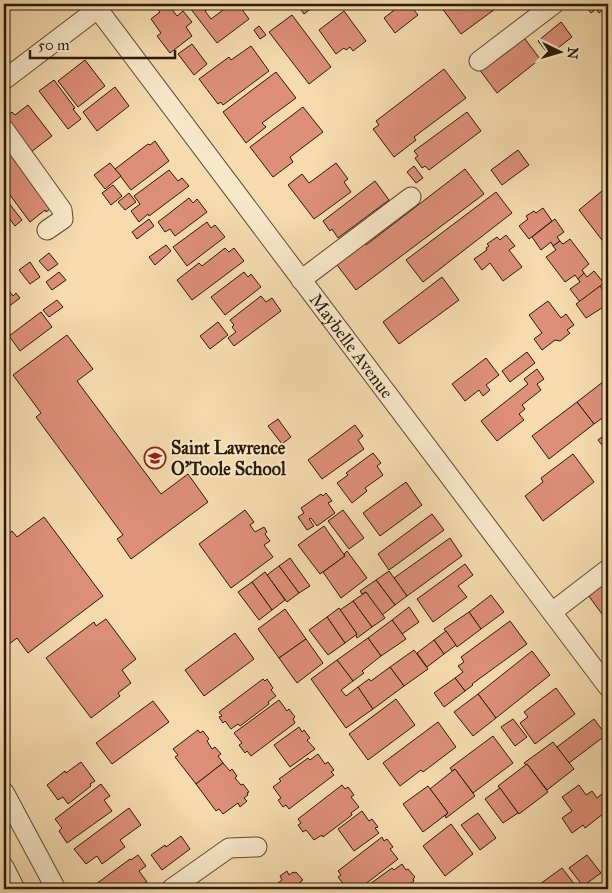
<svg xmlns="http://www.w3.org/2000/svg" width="612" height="893" font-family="'IM FELL Great Primer',serif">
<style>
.building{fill:#dd8f79;stroke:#291b08}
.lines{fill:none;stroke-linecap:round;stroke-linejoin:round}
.minor-casing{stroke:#5c4b32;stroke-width:21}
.minor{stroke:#f8e8ca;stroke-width:19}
.labels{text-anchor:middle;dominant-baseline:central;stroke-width:4;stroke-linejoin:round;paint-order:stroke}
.street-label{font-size:18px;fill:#291b08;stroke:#f8e8ca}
.poi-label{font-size:18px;font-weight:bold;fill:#291b08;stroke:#f8e8ca;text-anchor:start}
</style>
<rect width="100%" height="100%" fill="#f5dbae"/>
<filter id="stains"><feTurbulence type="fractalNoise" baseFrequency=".004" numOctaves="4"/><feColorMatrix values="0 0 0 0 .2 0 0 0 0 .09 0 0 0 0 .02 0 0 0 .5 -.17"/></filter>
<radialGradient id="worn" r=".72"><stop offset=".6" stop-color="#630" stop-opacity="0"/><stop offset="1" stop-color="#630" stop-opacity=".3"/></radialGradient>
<g class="building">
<path d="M162 4H168L177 16 183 11 192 22 186 27 192 36 170 53 157 36 161 33 151 19 160 12 157 8Z"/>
<path d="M187 4H215L205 11 211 19 231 4H238L249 19 217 43Z"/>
<path d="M297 4H317L304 14Z"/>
<path d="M402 4H409L418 15 395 33 384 18Z"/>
<path d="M439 4H502L461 34Z"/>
<path d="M584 4H608V6L599 13 596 9 591 13Z"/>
<path d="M344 11 366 41 353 51 350 47 346 50 344 48 336 54 319 30Z"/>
<path d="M292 15 331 67 309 84 269 32Z"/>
<path d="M561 22 572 37 549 55 538 41Z"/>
<path d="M259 26 266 35 260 39 254 30Z"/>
<path d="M522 35 540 59 497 93 479 69Z"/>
<path d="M192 44 207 64 194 75 178 54Z"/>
<path d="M251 46 269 71 223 105 221 102 218 104 199 79 229 57 231 60Z"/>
<path d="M85 60 105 86 78 107 58 81Z"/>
<path d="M444 69 466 98 414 137 416 140 394 157 373 129 379 125 376 121Z"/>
<path d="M276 72 296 98 262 123 266 127 246 143 223 112Z"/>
<path d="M54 80 75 108 73 109 81 119 68 129 39 91Z"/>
<path d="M115 87 129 106 97 131 83 112Z"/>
<path d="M28 105 52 136 31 152 6 116 12 112 15 115Z"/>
<path d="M303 107 323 132 290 157 293 162 273 177 250 147Z"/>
<path d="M467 112 481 131 429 170 425 166 422 168 415 158 418 156 414 151Z"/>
<path d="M4 140 54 206 46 212 45 210 30 222 4 187Z"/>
<path d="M155 141 169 161 131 190 115 169 148 144 150 145Z"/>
<path d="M518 150 529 165 502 185 491 170Z"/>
<path d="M110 163 121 176 105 189 94 175Z"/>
<path d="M336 163 348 179 344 182 351 192 314 219 288 185 302 174 309 183Z"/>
<path d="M414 166 423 178 416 183 407 172Z"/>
<path d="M465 169 484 194 356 290 334 261 362 240 366 245Z"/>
<path d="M169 170 178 181 182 178 189 186 149 216 148 214 139 222 131 211 140 204 134 196Z"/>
<path d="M375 181 389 200 338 238 332 229 330 231 323 221Z"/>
<path d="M113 185 122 196 111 205 102 193Z"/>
<path d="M608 186V248L579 210Z"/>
<path d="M496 192 512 213 423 282 406 260Z"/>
<path d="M129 193 136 202 125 210 118 202Z"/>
<path d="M4 197 22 220 15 226 4 211Z"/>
<path d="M189 198 193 203 197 199 207 212 175 236 170 229 165 232 158 222Z"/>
<path d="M543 208 552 221 529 239 519 226 528 219 526 216 534 211 536 213Z"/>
<path d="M149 219 154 226 137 239 132 232Z"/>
<path d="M555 219 564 232 557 237 560 241 553 246 551 242 541 250 532 237Z"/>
<path d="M207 222 211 228 215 225 225 237 187 266 173 247Z"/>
<path d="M506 235 515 246 509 250 522 267 503 281 490 263 482 270 474 259 487 250 486 248 489 246 487 244 497 237 500 240Z"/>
<path d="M570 239 589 264 582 270 584 273 578 279 575 275 565 282 546 257 556 250 553 246 560 241 563 244Z"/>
<path d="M166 245 171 251 155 265 149 257Z"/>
<path d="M225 248 229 252 234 248 244 261 192 300 177 280 199 263 202 266Z"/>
<path d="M49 253 58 264 48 271 39 261Z"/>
<path d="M30 262 40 277 30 284 19 270Z"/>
<path d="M594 271 604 283 580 302 570 289 580 282 578 279 584 273 587 277Z"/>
<path d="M59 272 66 280 52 290 46 282Z"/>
<path d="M244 272 248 277 251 274 261 287 225 315 211 297Z"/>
<path d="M442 277 459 300 399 344 383 322Z"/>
<path d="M4 284 13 296 16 293 20 298 4 310Z"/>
<path d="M600 286 608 297V302L604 305 605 306 586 318 576 304Z"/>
<path d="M261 296 266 302 272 298 281 311 234 346 228 338 236 332 232 327 234 325 230 320Z"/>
<path d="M57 300 63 307 49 317 43 310Z"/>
<path d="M548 301 561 318 566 314 574 325 567 330 570 333 560 341 555 340 542 350 534 339 542 333 529 315Z"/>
<path d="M41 312 52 327 20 351 9 336Z"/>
<path d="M218 322 228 335 210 349 200 336Z"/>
<path d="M67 335 93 369 77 381 161 494 188 474 208 502 131 559 117 539 123 535 36 417 41 413 13 375Z"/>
<path d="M527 352 535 363 510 382 502 371Z"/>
<path d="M486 358 499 375 486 385 490 390 483 396 479 390 465 401 452 384Z"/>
<path d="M537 369 544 379 537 384 541 390 522 405 525 409 519 414 524 420 497 441 481 421 528 384 524 379Z"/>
<path d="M608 378V414L594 424 577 402Z"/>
<path d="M577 402 594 424 549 459 532 436Z"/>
<path d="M278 419 291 437 282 444 268 426Z"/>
<path d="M355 425 363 436 358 440 364 449 322 479 308 460Z"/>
<path d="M608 427V453L598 440 606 434 603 431Z"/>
<path d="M373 453 381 463 377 466 383 475 365 488 367 491 352 503 337 483 348 475 346 473Z"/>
<path d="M573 454 594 482 543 521 525 496 543 482 541 478Z"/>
<path d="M406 482 422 505 380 536 363 513Z"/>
<path d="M326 493 332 501 328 503 335 513 317 526 311 518 309 519 314 526 307 530 298 517 304 513 301 508 321 494 323 496Z"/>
<path d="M245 510 254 522 250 525 255 532 264 527 267 532 265 534 270 541 264 545 273 557 231 588 199 544Z"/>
<path d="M343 510 364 538 349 549 328 521Z"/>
<path d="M432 514 444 530 389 570 378 554Z"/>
<path d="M44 517 103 596 28 653 17 638 4 648V537L12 531 17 537Z"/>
<path d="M324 526 345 556 320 574 298 545Z"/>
<path d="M450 538 462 556 407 596 394 578Z"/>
<path d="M347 551 367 578 341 598 323 572 345 556 344 554Z"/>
<path d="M290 558 310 586 299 593 279 566Z"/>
<path d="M465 564 473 575 458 586 467 597 433 622 417 599Z"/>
<path d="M279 566 299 593 287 602 267 575Z"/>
<path d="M389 571 407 596 395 605 376 580Z"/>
<path d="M265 572 285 600 272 610 252 582Z"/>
<path d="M608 579V615L605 618 585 591Z"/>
<path d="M376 580 395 605 382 615 366 592 362 594 360 591Z"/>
<path d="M252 582 272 610 259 620 238 592Z"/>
<path d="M366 592 385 618 372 627 353 601Z"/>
<path d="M491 595 504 612 481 629 469 612Z"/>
<path d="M353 601 372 627 357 638 356 635 357 634 340 610Z"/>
<path d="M409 607 419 622 402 634 392 620Z"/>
<path d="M339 608 357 634 345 643 327 617Z"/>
<path d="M285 609 306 639 279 658 258 629Z"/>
<path d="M469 612 481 629 457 647 444 629Z"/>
<path d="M327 617 345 643 328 655 309 630Z"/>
<path d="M106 619 136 659 122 670 131 683 118 693 120 696 91 718 46 658 94 622 96 626Z"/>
<path d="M392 620 406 639 381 656 368 638Z"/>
<path d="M510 621 527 644 472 684 473 685 465 691 455 678 463 672 458 666 464 662 461 657Z"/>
<path d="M446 631 456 645 444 654 434 640Z"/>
<path d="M235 633 254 659 204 696 185 670Z"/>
<path d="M368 638 381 656 362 671 364 673 353 681 337 660Z"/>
<path d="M306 639 323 663 297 683 279 658Z"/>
<path d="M434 640 444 654 427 667 417 653Z"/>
<path d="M414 650 428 669 404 686 390 667Z"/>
<path d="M532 651 550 675 496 718 478 694Z"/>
<path d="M337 660 353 681 341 690 346 696 358 687 373 709 346 728 311 679Z"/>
<path d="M390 667 404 686 373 709 358 687 369 679 371 681Z"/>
<path d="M455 678 465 691 444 707 434 693Z"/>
<path d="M263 679 265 681 267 679 273 688 271 690 276 696 268 702 269 704 240 726 238 724 231 729 225 721 223 723 219 717 222 716 219 712Z"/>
<path d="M556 688 575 714 535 744 520 723 528 717 524 712Z"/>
<path d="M478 694 496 718 473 736 454 712Z"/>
<path d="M396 699 415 725 368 760 349 734Z"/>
<path d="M279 700 287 711 289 709 295 717 293 719 295 723 251 756 247 751 245 753 239 745 242 743 234 733Z"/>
<path d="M153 701 169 722 112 764 96 743Z"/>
<path d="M513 719 527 737 515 746 501 727Z"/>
<path d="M594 719 606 735 569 763 557 747Z"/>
<path d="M438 722 456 747 423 772 421 770 400 786 383 763Z"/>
<path d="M299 727 302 732 304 730 310 738 307 740 315 749 290 767 274 745Z"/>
<path d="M198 730 200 733 203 731 209 739 207 741 212 749 215 747 221 754 218 756 223 763 196 784 175 757 178 755 173 749Z"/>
<path d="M493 736 513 763 473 793 455 769 452 771 450 768Z"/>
<path d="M553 742 574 769 547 790 527 764 526 765 524 763Z"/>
<path d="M318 754 325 764 328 762 334 770 331 772 334 775 289 809 286 805 283 807 278 800 281 798 273 787 281 781 279 779 308 758 310 760Z"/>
<path d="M81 762 95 781 90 784 91 786 68 804 63 797 58 800 47 785 65 771 66 773Z"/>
<path d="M223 763 230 771 232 769 237 776 235 778 241 785 243 784 249 792 247 793 248 795 244 798 247 801 240 807 238 803 223 814 219 809 216 811 196 784Z"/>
<path d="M527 764 548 792 519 814 498 786Z"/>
<path d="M455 769 475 796 446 818 445 816 448 813 430 789Z"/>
<path d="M101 784 110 796 104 800 112 811 67 843 59 831 62 828 55 819Z"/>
<path d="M342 785 345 789 348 787 354 795 351 797 359 807 351 813 352 815 323 837 322 835 314 840 306 830 303 832 298 825 301 823 298 819Z"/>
<path d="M579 785 586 795 592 791 597 798 608 789V810L585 828 583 825 572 833 562 818 572 811 562 797Z"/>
<path d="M428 786 448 813 423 832 403 804Z"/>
<path d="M500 788 518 813 503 823 485 799Z"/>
<path d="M129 808 141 825 120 840 125 847 102 864 97 856 86 864 74 849Z"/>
<path d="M362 811 369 821 372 819 378 827 375 828 379 833 354 851 338 829Z"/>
<path d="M478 813 496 838 480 850 461 825Z"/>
<path d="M451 824 473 854 445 876 423 846Z"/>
<path d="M181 836 190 849 162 870 151 855 165 845 166 847Z"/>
<path d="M382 837 384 841 387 839 393 847 390 849 398 859 359 889H351L347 883 344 885 338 877 341 875 338 871Z"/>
<path d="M138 855 146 866 139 871 147 882 136 889H94L92 887 130 859 131 860Z"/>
<path d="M587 855 601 873 583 886 569 868Z"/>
<path d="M402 864 406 870 408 869 415 877 413 879 414 881 403 889H363L392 868 394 870Z"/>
<path d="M562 868 575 885 570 889H524L532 883 536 887Z"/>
<path d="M287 871 289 875 293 872 294 873 296 872 303 880 300 882 306 889 308 887 310 889H270L282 880 280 876Z"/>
</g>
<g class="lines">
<g class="minor-casing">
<g id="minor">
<path id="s1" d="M94 4 608 687"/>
<path d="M479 61 554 4"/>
<path d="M4 80 104 4"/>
<path d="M4 129 62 210 63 219 47 230"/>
<path d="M301 280 411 197"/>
<path d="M552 612 608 569"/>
<path d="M4 792 56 889"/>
<path d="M4 867 15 889"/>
<path d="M171 889 229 848 257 847"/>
</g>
</g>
<use href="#minor" class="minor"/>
</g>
<defs>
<g id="school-ring" transform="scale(1.125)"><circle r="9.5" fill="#f8e8ca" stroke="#8f2418" stroke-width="1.5"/><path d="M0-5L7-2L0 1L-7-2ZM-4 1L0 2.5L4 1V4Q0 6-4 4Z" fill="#8f2418"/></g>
</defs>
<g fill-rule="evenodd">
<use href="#school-ring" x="155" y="458"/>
</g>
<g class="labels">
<g class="street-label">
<text stroke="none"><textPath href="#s1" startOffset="428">Maybelle Avenue</textPath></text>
</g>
<g class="poi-label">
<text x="171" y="448">Saint Lawrence<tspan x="171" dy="21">O'Toole School</tspan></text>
</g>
</g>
<rect width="612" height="893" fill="none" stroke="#f5dbae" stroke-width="20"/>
<rect x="5" y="5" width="602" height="883" fill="none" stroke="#291b08" stroke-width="2.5"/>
<rect x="10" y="10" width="592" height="873" fill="none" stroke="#291b08"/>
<g transform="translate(560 52) rotate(95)" stroke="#f8e8ca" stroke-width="4" paint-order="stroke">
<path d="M0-4L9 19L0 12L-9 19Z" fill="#291b08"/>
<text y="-8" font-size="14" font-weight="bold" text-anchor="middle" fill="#291b08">N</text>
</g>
<path d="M30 50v8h145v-8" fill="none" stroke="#291b08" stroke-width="2.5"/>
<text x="38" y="50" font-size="15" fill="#291b08" stroke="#f8e8ca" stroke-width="4" paint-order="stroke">50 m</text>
<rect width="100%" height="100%" filter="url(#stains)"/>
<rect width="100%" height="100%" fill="url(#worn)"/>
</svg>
